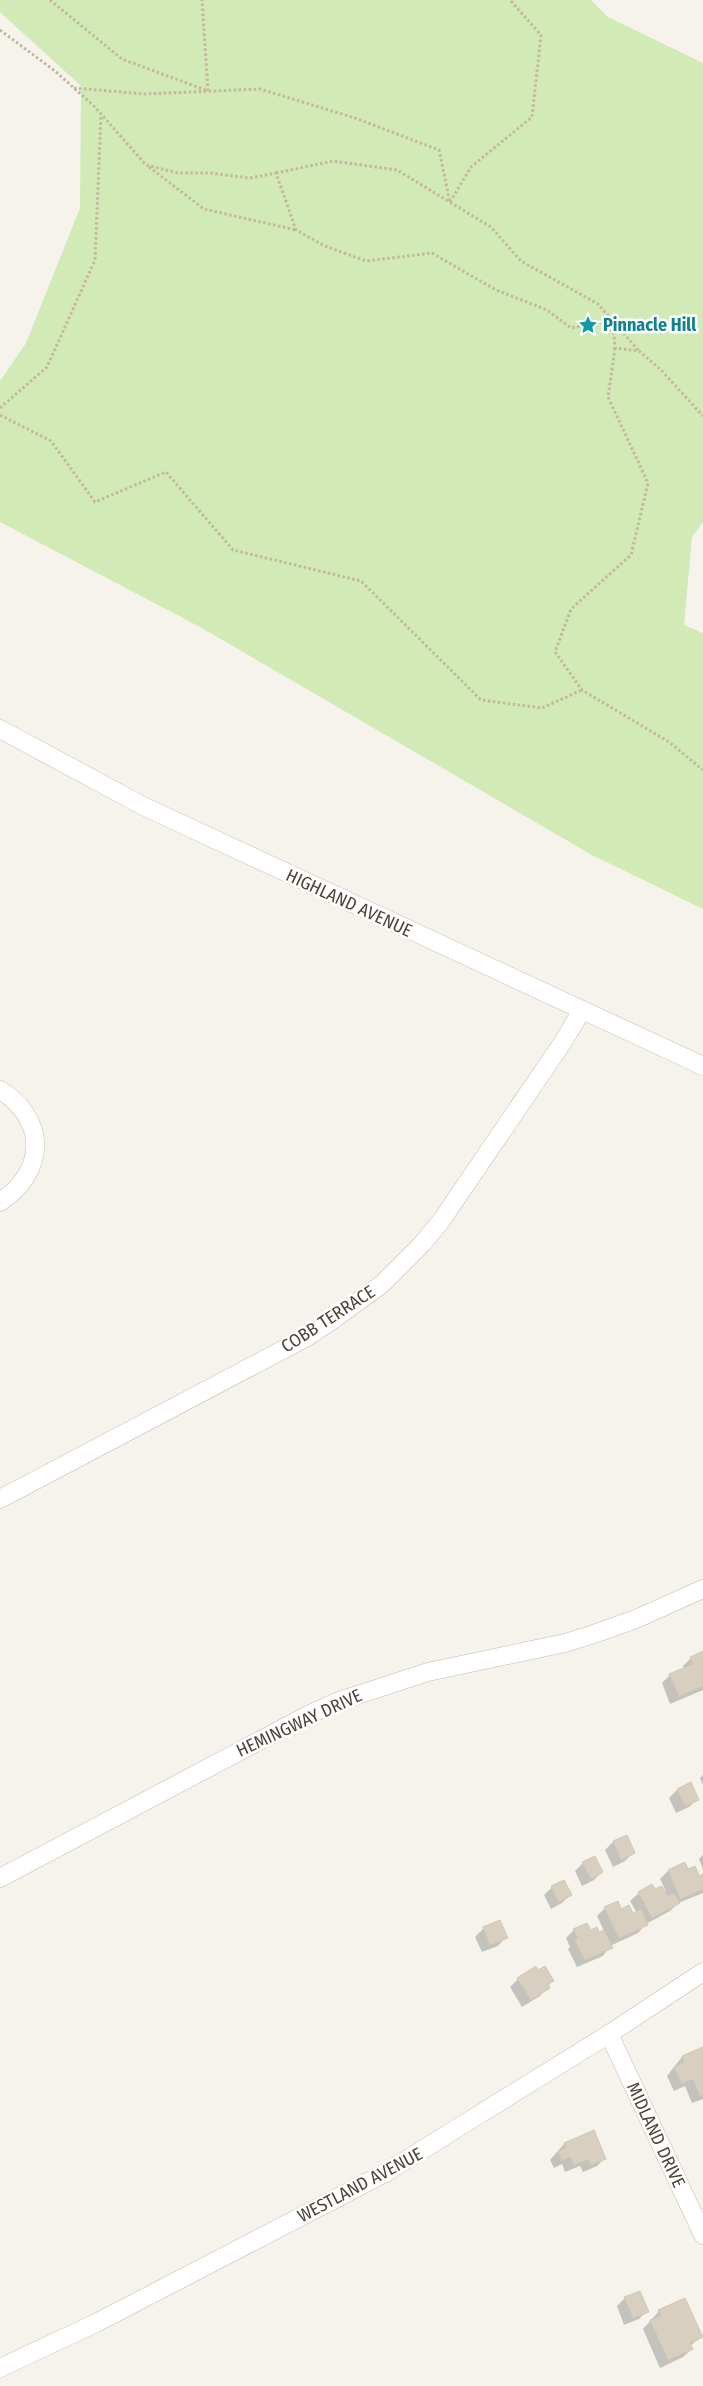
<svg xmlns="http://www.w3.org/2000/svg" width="703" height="2386" font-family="'Fira Sans Condensed',sans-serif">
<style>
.green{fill:#d2eab5}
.shadow{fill:#0003}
.building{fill:#d8cfc1;stroke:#d3c7b4}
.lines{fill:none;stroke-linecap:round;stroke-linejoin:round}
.minor-casing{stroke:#c2bbae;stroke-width:19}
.path{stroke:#c4b79f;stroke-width:3;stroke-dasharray:2.5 2.5;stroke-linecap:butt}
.minor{stroke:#fff;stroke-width:18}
.labels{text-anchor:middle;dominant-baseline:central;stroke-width:5;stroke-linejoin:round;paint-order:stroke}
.culture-label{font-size:18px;font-weight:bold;fill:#0d838f;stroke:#fff;text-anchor:start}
.street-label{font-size:18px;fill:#4b4439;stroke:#fff}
</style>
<rect width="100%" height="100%" fill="#f6f3ec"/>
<path class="green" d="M0 0H591L608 17 703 63V522L692 537 684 625 703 633V909L592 855 200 627 0 522V381L26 343 80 208 81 86 0 12Z"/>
<g class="shadow">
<path d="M703 1653V1690L670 1704 662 1683 670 1675 684 1669 683 1666 691 1658Z"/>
<path d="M703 1775V1785L700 1778Z"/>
<path d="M690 1784 698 1799 689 1807 676 1813 669 1798 677 1790Z"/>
<path d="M626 1837 633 1853 625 1861 613 1867 605 1850 613 1842Z"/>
<path d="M703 1855V1869L699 1859Z"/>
<path d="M583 1863 602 1872 594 1880 582 1886 575 1871Z"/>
<path d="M668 1871H687L698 1877 703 1875V1893L678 1903 670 1911 646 1924 638 1933 610 1946 603 1956 577 1967 568 1949 570 1947 566 1938 574 1930 598 1933 604 1931 597 1916 605 1908 632 1915 637 1913 630 1901 639 1893 652 1886 654 1891H666L660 1879Z"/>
<path d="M552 1887 570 1895 562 1903 551 1909 544 1895Z"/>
<path d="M500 1922 506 1937 498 1946 482 1952 475 1937 484 1928Z"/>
<path d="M538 1972 553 1980 540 1996 522 2007 510 1987 518 1979Z"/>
<path d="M703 2049V2099L692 2103 685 2086 674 2091 667 2076 682 2057Z"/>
<path d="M593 2132 605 2158 597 2166 583 2172 580 2166 565 2172 562 2164 554 2168 550 2160 564 2144Z"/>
<path d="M625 2298 647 2311 639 2319 624 2325 617 2306Z"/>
<path d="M659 2311 701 2337 690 2346 692 2349 683 2357 660 2368 643 2329Z"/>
</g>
<g class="building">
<path d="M703 1651V1686L679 1696 669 1674 693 1664 690 1657Z"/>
<path d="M691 1782 699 1800 685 1806 677 1789Z"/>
<path d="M627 1835 635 1853 621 1860 613 1841Z"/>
<path d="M595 1856 603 1872 591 1879 582 1862Z"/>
<path d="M685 1862 688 1869 695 1866 699 1876 703 1874V1889L680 1899 668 1870Z"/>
<path d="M564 1880 572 1895 559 1902 551 1886Z"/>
<path d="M652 1884 655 1889 662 1886 668 1896 674 1893 680 1903 652 1918 638 1892Z"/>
<path d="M618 1901 621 1909 629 1905 633 1913 641 1909 648 1925 619 1938 604 1907Z"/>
<path d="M500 1920 508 1938 490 1945 483 1927Z"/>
<path d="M587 1923 591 1930 597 1927 599 1932 604 1930 613 1948 585 1960 575 1940 578 1938 573 1929Z"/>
<path d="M536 1966 538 1970 545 1966 554 1981 548 1984 550 1988 531 2000 517 1978Z"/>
<path d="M703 2047V2095L700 2096 693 2079 682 2084 674 2067 684 2062 682 2056Z"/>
<path d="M594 2130 606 2159 591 2165 588 2159 574 2165 570 2157 562 2160 558 2151 566 2148 564 2143Z"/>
<path d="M640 2291 649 2312 633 2318 624 2297Z"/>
<path d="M685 2298 703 2337 690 2343 693 2349 668 2360 650 2320 661 2316 658 2310Z"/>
</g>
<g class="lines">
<g class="minor-casing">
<g id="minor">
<path d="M0 729 143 806 703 1066"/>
<path d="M0 1090C48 1120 46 1172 0 1202"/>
<path d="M0 1499 307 1337 334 1319 382 1284 422 1244 441 1221 563 1042 582 1010"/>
<path d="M0 1878 308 1715 339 1701 428 1672 565 1643 591 1635 636 1619 703 1589"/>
<path d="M609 2034 703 2235"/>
<path d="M0 2368 96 2323 385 2173 609 2034 703 1972"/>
</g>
</g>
<g class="path">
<path d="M50 0 122 59 208 91 202 0"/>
<path d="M0 30 55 71 94 106 146 165 178 173H210L250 178 276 173 296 230 325 246 366 261 432 253 496 290 547 310 571 328 601 322 614 334 615 348 639 351 660 369 703 416"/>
<path d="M74 88 145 94 260 89 355 118 439 150 450 202"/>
<path d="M149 167 204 209 296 230"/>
<path d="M276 173 333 161 397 170 491 227 521 261 598 304 639 351"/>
<path d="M450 202 471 167 532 117 541 35 510 0"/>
<path d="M615 348 608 397 648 483 631 555 571 609 555 652 582 690 669 742 703 770"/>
<path d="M0 408 47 367 95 260 101 115"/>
<path d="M0 415 51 441 95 502 166 472 233 550 361 581 481 700 542 708 582 690"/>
</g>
<use href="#minor" class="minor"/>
</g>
<defs>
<g id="sight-bare" transform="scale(1.5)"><path d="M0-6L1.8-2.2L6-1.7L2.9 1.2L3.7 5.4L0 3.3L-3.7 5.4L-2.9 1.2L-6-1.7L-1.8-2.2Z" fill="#0f9aa8" stroke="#fff" stroke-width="2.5" paint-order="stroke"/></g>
</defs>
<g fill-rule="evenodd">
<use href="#sight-bare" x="588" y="325"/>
</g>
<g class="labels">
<g class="culture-label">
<text x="603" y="325">Pinnacle Hill</text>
</g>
<g class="street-label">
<text transform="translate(349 903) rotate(25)">HIGHLAND AVENUE</text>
<text transform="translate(328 1319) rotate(-33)">COBB TERRACE</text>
<text transform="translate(299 1723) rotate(-25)">HEMINGWAY DRIVE</text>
<text transform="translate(656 2135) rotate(65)">MIDLAND DRIVE</text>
<text transform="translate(360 2185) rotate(-28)">WESTLAND AVENUE</text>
</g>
</g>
</svg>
